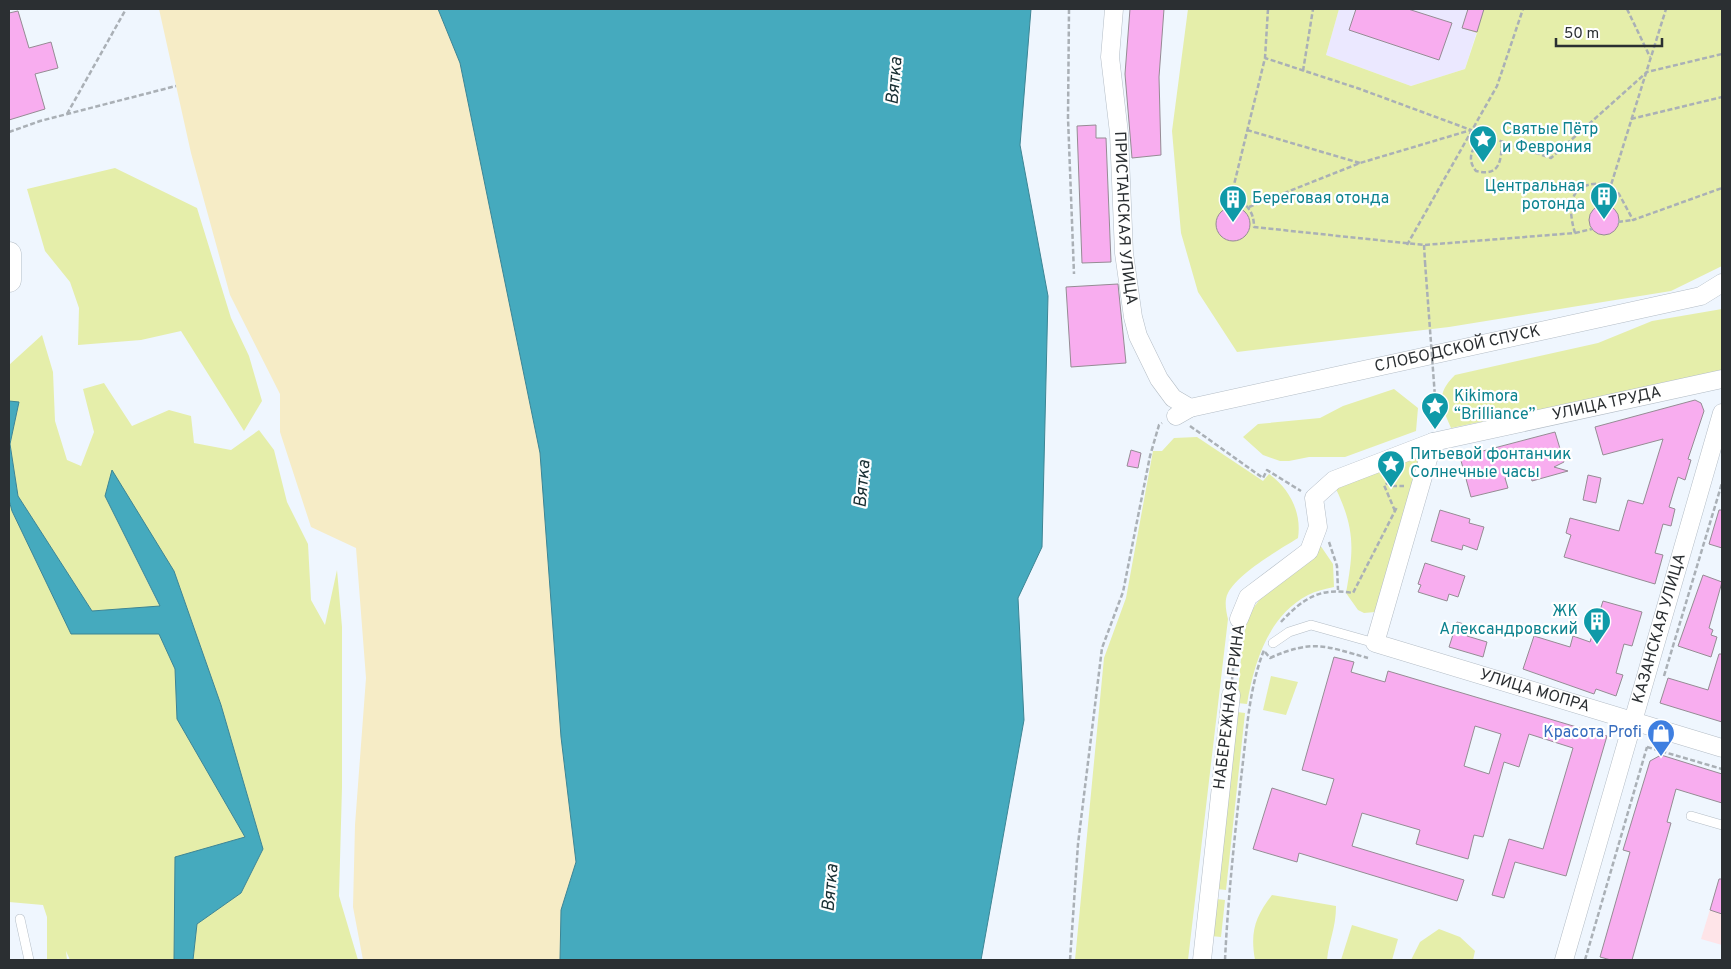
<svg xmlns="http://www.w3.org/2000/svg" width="1731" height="969" font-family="Overpass,sans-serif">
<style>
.commercial{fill:#ebe8ff}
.education{fill:#fee4e8}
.green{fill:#e5eeaa}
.sand{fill:#f6ecc6}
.water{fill:#45aabe;stroke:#3d8594}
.building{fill:#f8adef;stroke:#958c94;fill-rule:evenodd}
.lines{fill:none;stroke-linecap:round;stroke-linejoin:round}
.lane-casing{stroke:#b4bdc6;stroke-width:10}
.street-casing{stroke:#b4bdc6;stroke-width:19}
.secondary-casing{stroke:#b4bdc6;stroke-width:25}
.path{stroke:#aab0b6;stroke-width:2.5;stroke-dasharray:5 2.5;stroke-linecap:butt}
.lane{stroke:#fff;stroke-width:9}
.street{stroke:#fff;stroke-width:18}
.secondary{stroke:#fff;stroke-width:24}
.path-bridge{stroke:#aab0b6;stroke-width:2.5;stroke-dasharray:5 2.5;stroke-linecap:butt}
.labels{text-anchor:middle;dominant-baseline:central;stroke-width:4.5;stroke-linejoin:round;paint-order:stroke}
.culture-label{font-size:16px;fill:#0d838f;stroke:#fff;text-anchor:start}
.street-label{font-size:16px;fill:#2b2f32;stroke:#fff}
.shop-label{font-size:16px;fill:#366cbe;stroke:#fff;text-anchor:end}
.water-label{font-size:18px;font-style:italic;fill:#172e32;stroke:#fff}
</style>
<rect width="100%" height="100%" fill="#eff6fe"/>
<path class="commercial" d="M1339 9H1484L1465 69 1411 86 1326 55Z"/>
<path class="education" d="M1719 880 1722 881V945L1701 939Z"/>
<g class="green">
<path d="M1188 9H1339L1326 55 1411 86 1465 69 1477 33 1462 28 1468 9H1722V266L1671 291 1449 327 1237 352 1198 292 1181 233 1172 131Z"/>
<path d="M115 168 197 208 231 318 249 356 262 401 244 431 181 331 141 340 78 345 79 308 70 282 45 251 27 189Z"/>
<path d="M1722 309V372L1451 428C1441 405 1435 395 1455 375L1598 343 1652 321Z"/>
<path d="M42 335 53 372 55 421 67 460 81 466 94 432 83 389 104 383 132 426 169 410 191 416 194 443 231 450 259 430 274 450 287 502 308 544 311 600 325 625 337 570 342 627V787L339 896 358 960H193L197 924 241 893 263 849 221 705 174 571 105 496 160 607 92 611 18 496 10 444 19 403 9 401V365Z"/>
<path d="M1394 389 1418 408 1416 431 1345 457H1309L1289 461H1280L1263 455 1243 437 1258 424 1320 418 1343 406Z"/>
<path d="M1197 437 1263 481 1269 474C1289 488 1302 512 1298 538 1279 550 1238 573 1228 593 1224 600 1226 611 1228 619L1188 960H1075L1104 658 1126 598 1153 451H1162L1174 438Z"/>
<path d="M1409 455 1417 460 1418 469 1375 612 1364 613 1358 610 1346 593C1354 550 1355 529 1336 489Z"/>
<path d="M9 500 12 511 71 634H159L175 669 177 719 245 837 175 858 174 960H70L66 951 67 960H47V917L43 905 9 902Z"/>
<path d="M1320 545 1333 564 1334 587C1325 589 1316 591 1308 595 1268 616 1254 663 1247 704L1237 703C1240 680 1241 629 1251 612 1265 587 1299 564 1320 545Z"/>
<path d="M1271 676 1298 682 1286 715 1263 710Z"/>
<path d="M1237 712 1245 713 1226 890 1217 889Z"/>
<path d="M1272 895 1336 906C1336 928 1329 940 1327 960H1255C1250 932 1255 917 1272 895Z"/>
<path d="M1216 899 1225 900 1221 937 1211 936Z"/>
<path d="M1352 925 1398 939 1392 960H1341Z"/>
<path d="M1439 929 1460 937 1475 951 1473 960H1411L1420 942Z"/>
</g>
<path class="sand" d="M159 9H438L460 63 540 453 561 737 576 862 561 910 560 960H363L353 907 355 825 366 678 356 548 311 527 280 432V394L230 295 191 153Z"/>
<g class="water">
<path d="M438 9H1031L1020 145 1048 296 1042 547 1018 598 1024 720 981 960H560L561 910 576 862 561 737 540 453 460 63Z"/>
<path d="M9 401 19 402 10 444 18 496 92 611 160 606 105 496 112 470 174 571 221 705 263 849 241 893 197 924 193 960H174L175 857 245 837 177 719 175 669 159 634H71L12 511 9 500Z"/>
</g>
<g class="building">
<path d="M1130 9H1164L1159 77 1161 155 1132 158 1125 74Z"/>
<path d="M1356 9H1408L1452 23 1439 60 1349 30Z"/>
<path d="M1468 9H1484L1477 32 1462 28Z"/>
<path d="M18 11 29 48 51 42 58 68 35 74 45 109 9 120V13Z"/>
<path d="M1096 125V138H1106L1111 262 1082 263 1077 126Z"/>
<circle cx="1604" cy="220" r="15"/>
<circle cx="1233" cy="224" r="17"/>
<path d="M1118 284 1126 363 1071 367 1066 287Z"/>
<path d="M1695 400 1701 403 1704 411 1688 459 1691 460 1685 480 1678 477 1669 507 1675 509 1671 526 1663 524 1655 553 1663 555 1655 584 1564 557 1571 535 1566 533 1570 518 1619 531 1628 500 1643 504 1663 439 1603 455 1595 427Z"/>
<path d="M1555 432 1564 462 1554 467 1568 471 1532 481 1530 472 1505 478 1508 488 1471 497 1460 457Z"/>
<path d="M1131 450 1141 453 1138 468 1127 466Z"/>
<path d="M1588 475 1601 478 1596 503 1583 500Z"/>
<path d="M1440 510 1470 519 1469 523 1484 527 1477 550 1463 545 1462 550 1431 541Z"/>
<path d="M1719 510H1722V548L1709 544Z"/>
<path d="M1425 563 1465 576 1458 597 1449 594 1447 601 1418 592 1421 585 1418 584Z"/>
<path d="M1703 575 1722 582 1709 628 1713 630 1711 635 1717 637 1711 657 1678 646Z"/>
<path d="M1603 601 1642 612 1632 646 1624 644 1616 673 1623 675 1616 696 1596 689 1594 694 1523 669 1534 636 1570 647 1573 636 1590 642Z"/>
<path d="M1457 622 1471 626 1467 636 1487 642 1483 657 1449 647Z"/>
<path d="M1719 654H1722V722L1660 703 1668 678 1708 690Z"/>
<path d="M1334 657 1354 662 1351 672 1385 682 1388 671 1607 736 1566 876 1515 862 1504 898 1492 895 1509 839 1543 849 1573 748 1529 734 1519 767 1504 762 1483 837 1474 835 1468 859 1416 844 1420 830 1362 813 1352 846 1464 880 1457 901 1299 853 1297 862 1253 849 1272 788 1326 805 1334 779 1302 770ZM1475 726 1501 734 1489 774 1464 766Z"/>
<path d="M1661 755 1722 774V803L1676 789 1667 822 1671 823 1632 960H1611L1600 957 1630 852 1623 850 1650 761Z"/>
<path d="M1719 879H1722V914L1710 910Z"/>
</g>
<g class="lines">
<g class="lane-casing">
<g id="lane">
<path d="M1273 643 1289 632 1311 625 1375 643"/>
<path d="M1691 816 1722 825"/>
<path d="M20 919 29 960"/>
</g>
</g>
<g class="street-casing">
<g id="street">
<path id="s1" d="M1114 9 1110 57 1119 133 1124 253 1133 317 1138 336 1159 379 1173 398 1190 408"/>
<path id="s2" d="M1176 416 1190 408 1701 296 1722 283"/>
<path id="s3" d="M1433 442 1375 643 1722 748"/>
<path id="s4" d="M1239 619 1248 597 1309 551 1318 527 1314 498 1334 480 1433 442 1722 379"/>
<path d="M1202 960 1231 695"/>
<path id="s5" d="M1564 960 1722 413"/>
</g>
</g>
<g class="secondary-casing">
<path id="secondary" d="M9 254V280"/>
</g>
<g class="path">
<path d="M1069 9 1068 118 1074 274"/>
<path d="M1268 9 1265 58 1231 197C1246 202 1254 211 1254 227L1424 245 1575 233C1565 200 1573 178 1611 185L1619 194 1633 220 1722 188"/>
<path d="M1627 9 1650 57"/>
<path d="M1303 71 1313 9"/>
<path d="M67 114 126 9"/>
<path d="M1631 119 1722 97"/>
<path d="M1247 130 1360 163"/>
<path d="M1471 131 1551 158 1647 72 1722 54"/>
<path d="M9 132 40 121 176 86"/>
<path d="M1482 135C1474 148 1465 157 1476 171 1500 177 1501 161 1502 142"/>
<path d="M1607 206 1611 185 1666 9"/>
<path d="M1228 207 1231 197"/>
<path d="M1249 207 1360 163 1471 130 1360 89 1265 58"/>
<path d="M1618 222 1633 220"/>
<path d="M1575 233 1592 229"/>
<path d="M1407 245 1497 86 1523 9"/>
<path d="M1424 245 1425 262"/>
<path d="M1190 426 1263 478 1267 470 1301 491"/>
<path d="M1433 427 1435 397"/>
<path d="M1395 511 1384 485 1388 483 1393 486H1404"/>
<path d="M1329 542 1337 566 1338 590"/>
<path d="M1281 622C1303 598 1321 587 1353 593L1397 507"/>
<path d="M1265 652 1270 658C1313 639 1325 646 1368 658"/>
<path d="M1664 676 1722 483"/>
<path d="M1232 680 1237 633"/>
<path d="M1647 747 1722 769"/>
<path d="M1070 960 1078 844 1102 648 1123 592 1150 456 1159 425 1162 423"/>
<path d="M1225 960C1228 897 1235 833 1242 770 1247 730 1249 688 1264 650"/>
<path d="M1585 960 1647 747"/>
</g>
<use href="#lane" class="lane"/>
<use href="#street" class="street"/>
<use href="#secondary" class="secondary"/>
<path class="path-bridge" d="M1425 262 1435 397"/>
</g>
<defs>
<g id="sight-pin" transform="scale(1.4375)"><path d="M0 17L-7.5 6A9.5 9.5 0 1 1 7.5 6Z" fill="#0f9aa8" stroke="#fff"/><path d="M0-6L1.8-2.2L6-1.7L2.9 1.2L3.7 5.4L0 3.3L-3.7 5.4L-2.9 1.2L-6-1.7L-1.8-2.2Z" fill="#fff"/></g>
<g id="building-pin" transform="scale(1.4375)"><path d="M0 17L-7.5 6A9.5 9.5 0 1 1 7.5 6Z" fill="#0f9aa8" stroke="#fff"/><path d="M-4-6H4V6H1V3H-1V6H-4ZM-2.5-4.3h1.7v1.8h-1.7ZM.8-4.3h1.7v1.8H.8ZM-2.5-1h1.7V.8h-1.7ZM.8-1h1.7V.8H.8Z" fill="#fff"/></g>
<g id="shop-pin" transform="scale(1.4375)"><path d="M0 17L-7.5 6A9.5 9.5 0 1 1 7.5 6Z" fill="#3f7fe0" stroke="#fff"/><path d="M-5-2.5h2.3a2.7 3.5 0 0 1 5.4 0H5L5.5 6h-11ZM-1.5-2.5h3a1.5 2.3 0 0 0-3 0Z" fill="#fff"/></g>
</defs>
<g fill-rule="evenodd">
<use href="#sight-pin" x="1483" y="139"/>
<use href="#building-pin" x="1604" y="196"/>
<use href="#building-pin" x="1233" y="199"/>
<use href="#sight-pin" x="1435" y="406"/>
<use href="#sight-pin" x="1391" y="464"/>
<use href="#building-pin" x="1597" y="621"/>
<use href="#shop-pin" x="1661" y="733"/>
</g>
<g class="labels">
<g class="culture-label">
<text x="1502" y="130">Святые Пётр<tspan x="1502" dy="18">и Феврония</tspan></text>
<text x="1585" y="187" text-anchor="end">Центральная<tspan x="1585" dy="18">ротонда</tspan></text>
<text x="1252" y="199">Береговая отонда</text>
<text x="1454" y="397">Kikimora<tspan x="1454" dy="18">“Brilliance”</tspan></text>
<text x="1410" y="455">Питьевой фонтанчик<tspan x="1410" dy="18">Солнечные часы</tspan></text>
<text x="1578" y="612" text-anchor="end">ЖК<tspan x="1578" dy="18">Александровский</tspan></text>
</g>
<g class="street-label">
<text stroke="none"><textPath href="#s1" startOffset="210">ПРИСТАНСКАЯ УЛИЦА</textPath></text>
<text stroke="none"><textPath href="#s2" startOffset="290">СЛОБОДСКОЙ СПУСК</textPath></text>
<text stroke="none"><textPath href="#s4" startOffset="466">УЛИЦА ТРУДА</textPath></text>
<text stroke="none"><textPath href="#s5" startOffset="345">КАЗАНСКАЯ УЛИЦА</textPath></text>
<text stroke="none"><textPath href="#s3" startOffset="376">УЛИЦА МОПРА</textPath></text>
<text transform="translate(1230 707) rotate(-83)">НАБЕРЕЖНАЯ ГРИНА</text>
</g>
<g class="shop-label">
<text x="1642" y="733">Красота Profi</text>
</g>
<g class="water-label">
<text transform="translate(895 81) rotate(-85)">Вятка</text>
<text transform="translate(863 484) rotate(-85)">Вятка</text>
<text transform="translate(831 888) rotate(-85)">Вятка</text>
</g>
</g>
<rect width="1731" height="969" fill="none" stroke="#2b2f32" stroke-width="20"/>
<path d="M1556 38v8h106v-8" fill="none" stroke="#2b2f32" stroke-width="2.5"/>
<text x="1564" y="38" font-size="15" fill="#2b2f32" stroke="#ffffff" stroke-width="4" paint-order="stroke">50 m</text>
</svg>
